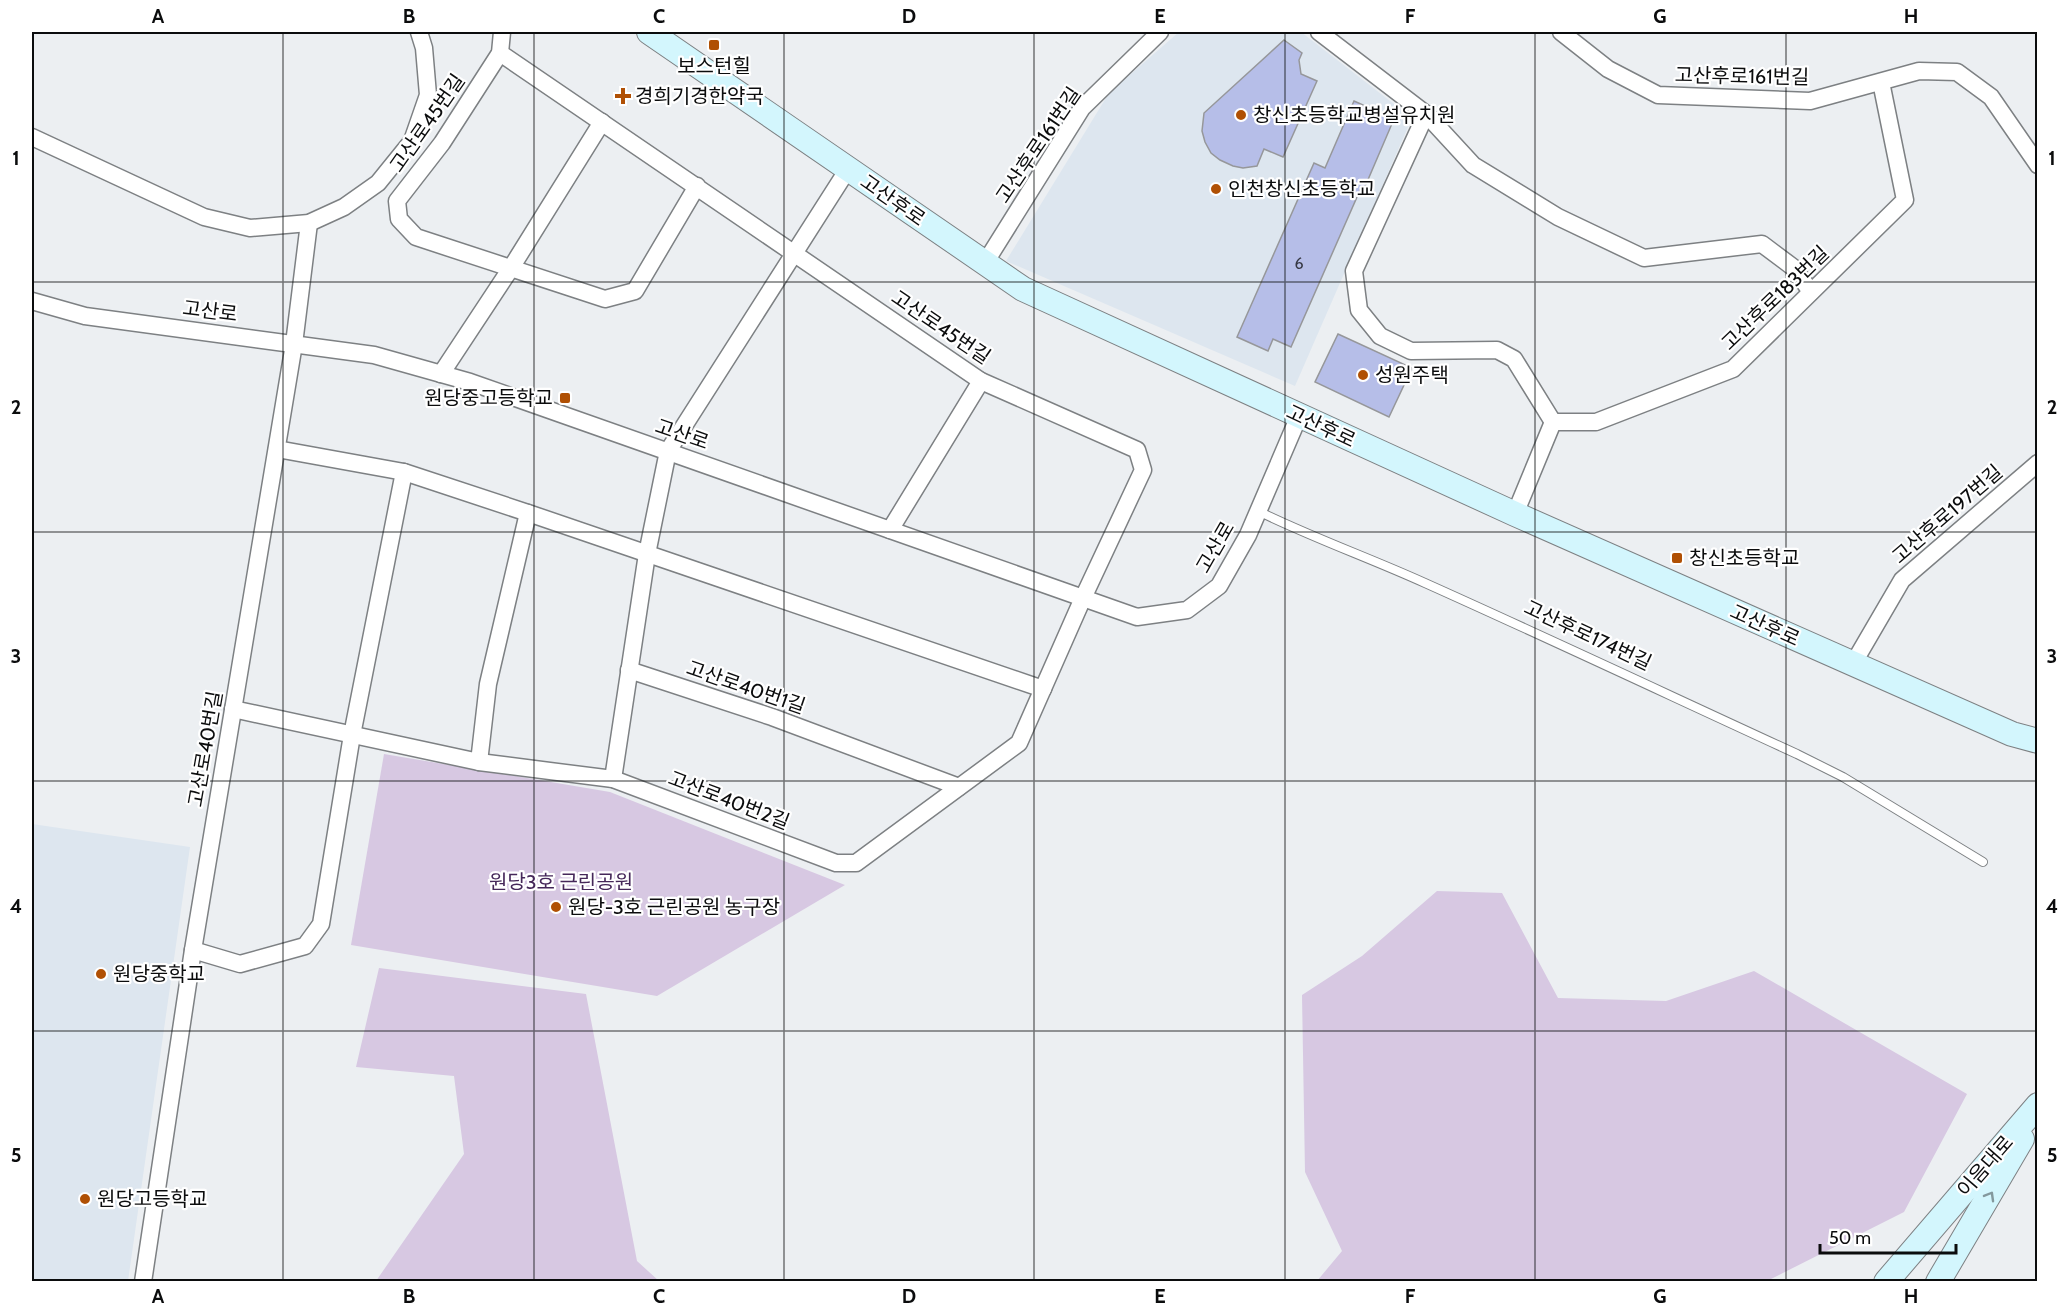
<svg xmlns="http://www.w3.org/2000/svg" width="2069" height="1313" font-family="Cabin,'Noto Sans KR',sans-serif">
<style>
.built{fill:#dde6ef}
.green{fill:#d7c8e2}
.building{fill:#b6bee8;stroke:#96979a;stroke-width:1.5}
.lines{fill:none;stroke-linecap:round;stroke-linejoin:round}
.service-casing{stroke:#7d8083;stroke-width:10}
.minor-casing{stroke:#7d8083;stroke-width:19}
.secondary-casing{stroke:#7d8083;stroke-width:26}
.service{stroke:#fff;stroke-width:8}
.minor{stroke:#fff;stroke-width:16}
.secondary{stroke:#d3f6fd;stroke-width:24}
.oneway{stroke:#83989d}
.grid{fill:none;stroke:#0b0c0d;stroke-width:1.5;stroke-opacity:0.55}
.poi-dot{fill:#b05004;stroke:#fff;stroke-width:2}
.labels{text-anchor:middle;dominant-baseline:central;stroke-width:4.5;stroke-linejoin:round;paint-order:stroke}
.number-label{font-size:16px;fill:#363844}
.poi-label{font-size:20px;fill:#0b0c0d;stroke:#fff;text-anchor:start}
.street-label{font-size:20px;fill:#0b0c0d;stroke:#fff}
.park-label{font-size:20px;fill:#452759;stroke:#fff}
.neatline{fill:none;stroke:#0b0c0d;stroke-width:2}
.grid-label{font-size:20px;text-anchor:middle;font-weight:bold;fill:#0b0c0d}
</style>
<rect width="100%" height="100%" fill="#eceff2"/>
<g class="built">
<path d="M1179 32H1301L1412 118 1295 386 1006 261 1109 93Z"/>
<path d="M32 824 190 847 128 1281H32Z"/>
</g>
<g class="green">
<path d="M384 754 610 792 845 885 657 996 351 945Z"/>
<path d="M1437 891 1502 893 1558 998 1666 1001 1754 971 1967 1094 1904 1212 1767 1281H1317L1342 1251 1305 1172 1302 995 1362 956Z"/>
<path d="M379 968 586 994 637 1261 659 1281H366H376L464 1154 454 1076 356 1067Z"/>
</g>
<g class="building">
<path d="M1284 40 1302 53 1299 60 1301 74 1317 81 1283 157 1264 149 1257 166 1243 168 1233 166 1220 160 1211 153 1205 142 1202 131 1204 113Z"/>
<path d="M1354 101 1394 119 1364 189 1361 188 1291 347 1273 339 1268 351 1237 337 1314 163 1325 168Z"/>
<path d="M1338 334 1412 368 1389 417 1315 382Z"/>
</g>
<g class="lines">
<g class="service-casing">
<path id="service" d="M1258 511C1313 538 1370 558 1425 583 1550 639 1673 697 1797 754L1843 777 1983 862"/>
</g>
<g class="minor-casing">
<g id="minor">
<path d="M502 32 500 53 442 143 397 201 399 219 416 237 605 299 635 291 697 186"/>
<path d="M1319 32 1426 114 1473 165 1558 217 1644 258 1762 244 1794 268 1811 292"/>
<path d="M1561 32 1608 69 1658 95 1810 101 1919 71 1957 72 1991 97 2038 165"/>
<path d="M1426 114 1354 271 1359 310 1380 336 1411 351 1497 350 1514 359 1553 422"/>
<path d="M32 137 204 217 250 228 309 223 344 207 378 183 412 141 428 95 424 48 419 32"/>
<path d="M985 263 1082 108 1160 32"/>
<path d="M32 301 85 316 374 355 470 382 1137 617 1187 610 1219 586 1248 535 1299 416"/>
<path d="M441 374 511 268 602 122"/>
<path d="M277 449 404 472 528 513 1043 689"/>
<path d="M1515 514 1553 422H1596L1733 369 1905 200 1881 82"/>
<path d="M890 530 981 381"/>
<path d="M1853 664 1902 580 2038 463"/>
<path d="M629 670 772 717 959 787"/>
<path d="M233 709 479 762 613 779 836 863H856L1019 743 1083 598 1143 470 1137 450 981 381 500 53"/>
<path d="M479 762 488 684 528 513"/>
<path d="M613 779 647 554 668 451 848 169"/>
<path d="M193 950 240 964 305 946 321 924 352 735 404 472"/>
<path d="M143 1282 193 950 294 344 309 223"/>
</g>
</g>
<g class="secondary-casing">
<g id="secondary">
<path d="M649 32 1023 289 1515 514 2012 734 2038 741"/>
<path d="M1886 1282 2038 1105"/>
<path d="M1938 1282 2022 1139"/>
</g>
</g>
<use href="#service" class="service"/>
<use href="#minor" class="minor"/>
<use href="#secondary" class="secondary"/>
</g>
<defs><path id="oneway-chevron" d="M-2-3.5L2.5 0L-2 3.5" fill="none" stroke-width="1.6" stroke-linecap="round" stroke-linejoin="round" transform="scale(1.5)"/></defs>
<use class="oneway" href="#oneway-chevron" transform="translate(1990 1196) rotate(-60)"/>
<path class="grid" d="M283 32V1282M534 32V1282M784 32V1282M1034 32V1282M1285 32V1282M1535 32V1282M1786 32V1282M32 282H2038M32 532H2038M32 781H2038M32 1031H2038"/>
<g class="poi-dot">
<rect x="708" y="39" width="12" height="12" rx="3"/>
<path d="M620 87h6v6h6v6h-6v6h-6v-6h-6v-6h6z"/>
<circle cx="1241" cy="115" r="6"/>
<circle cx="1216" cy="189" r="6"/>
<circle cx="1363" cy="375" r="6"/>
<rect x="559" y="392" width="12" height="12" rx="3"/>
<rect x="1671" y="552" width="12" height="12" rx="3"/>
<circle cx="556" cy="907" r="6"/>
<circle cx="101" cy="974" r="6"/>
<circle cx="85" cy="1199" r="6"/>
</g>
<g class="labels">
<g class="number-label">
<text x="1299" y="263">6</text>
</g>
<g class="poi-label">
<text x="714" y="66" text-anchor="middle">보스턴힐</text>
<text x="635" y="96">경희기경한약국</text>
<text x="1253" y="115">창신초등학교병설유치원</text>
<text x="1228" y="189">인천창신초등학교</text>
<text x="1375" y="375">성원주택</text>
<text x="553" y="398" text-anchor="end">원당중고등학교</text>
<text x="1689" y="558">창신초등학교</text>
<text x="568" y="907">원당-3호 근린공원 농구장</text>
<text x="113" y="974">원당중학교</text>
<text x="97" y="1199">원당고등학교</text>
</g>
<g class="street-label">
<text transform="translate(1742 76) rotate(1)">고산후로161번길</text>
<text transform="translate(427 123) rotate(-55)">고산로45번길</text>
<text transform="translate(1038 145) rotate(-56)">고산후로161번길</text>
<text transform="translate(893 200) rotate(35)">고산후로</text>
<text transform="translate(1775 298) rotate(-44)">고산후로183번길</text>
<text transform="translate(210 311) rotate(7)">고산로</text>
<text transform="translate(941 327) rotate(34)">고산로45번길</text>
<text transform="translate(1321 426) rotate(25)">고산후로</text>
<text transform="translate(682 434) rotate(19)">고산로</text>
<text transform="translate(1947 514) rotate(-41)">고산후로197번길</text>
<text transform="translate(1215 547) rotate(-60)">고산로</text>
<text transform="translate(1765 625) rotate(24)">고산후로</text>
<text transform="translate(1588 635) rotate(25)">고산후로174번길</text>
<text transform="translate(746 687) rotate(19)">고산로40번1길</text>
<text transform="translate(205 749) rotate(-80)">고산로40번길</text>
<text transform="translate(729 800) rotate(21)">고산로40번2길</text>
<text transform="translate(1985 1166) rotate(-49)">이음대로</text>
</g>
<g class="park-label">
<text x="561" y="882">원당3호 근린공원</text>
</g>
</g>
<rect width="2069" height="1313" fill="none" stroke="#ffffff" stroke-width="66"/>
<path d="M1820 1244v9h136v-9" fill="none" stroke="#0b0c0d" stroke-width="3"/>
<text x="1829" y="1244" font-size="18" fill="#0b0c0d" stroke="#ffffff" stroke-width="4.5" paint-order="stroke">50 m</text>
<rect x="33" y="33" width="2003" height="1247" class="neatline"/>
<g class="grid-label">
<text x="158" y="23">A</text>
<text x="409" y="23">B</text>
<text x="659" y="23">C</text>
<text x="909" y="23">D</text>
<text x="1160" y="23">E</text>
<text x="1410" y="23">F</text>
<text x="1660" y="23">G</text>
<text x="1911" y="23">H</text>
<text x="16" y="165">1</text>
<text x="2052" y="165">1</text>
<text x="16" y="414">2</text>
<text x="2052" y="414">2</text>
<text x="16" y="663">3</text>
<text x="2052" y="663">3</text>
<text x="16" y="913">4</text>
<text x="2052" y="913">4</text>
<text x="16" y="1162">5</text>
<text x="2052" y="1162">5</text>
<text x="158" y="1303">A</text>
<text x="409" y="1303">B</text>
<text x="659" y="1303">C</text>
<text x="909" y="1303">D</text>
<text x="1160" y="1303">E</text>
<text x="1410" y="1303">F</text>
<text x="1660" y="1303">G</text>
<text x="1911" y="1303">H</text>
</g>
</svg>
